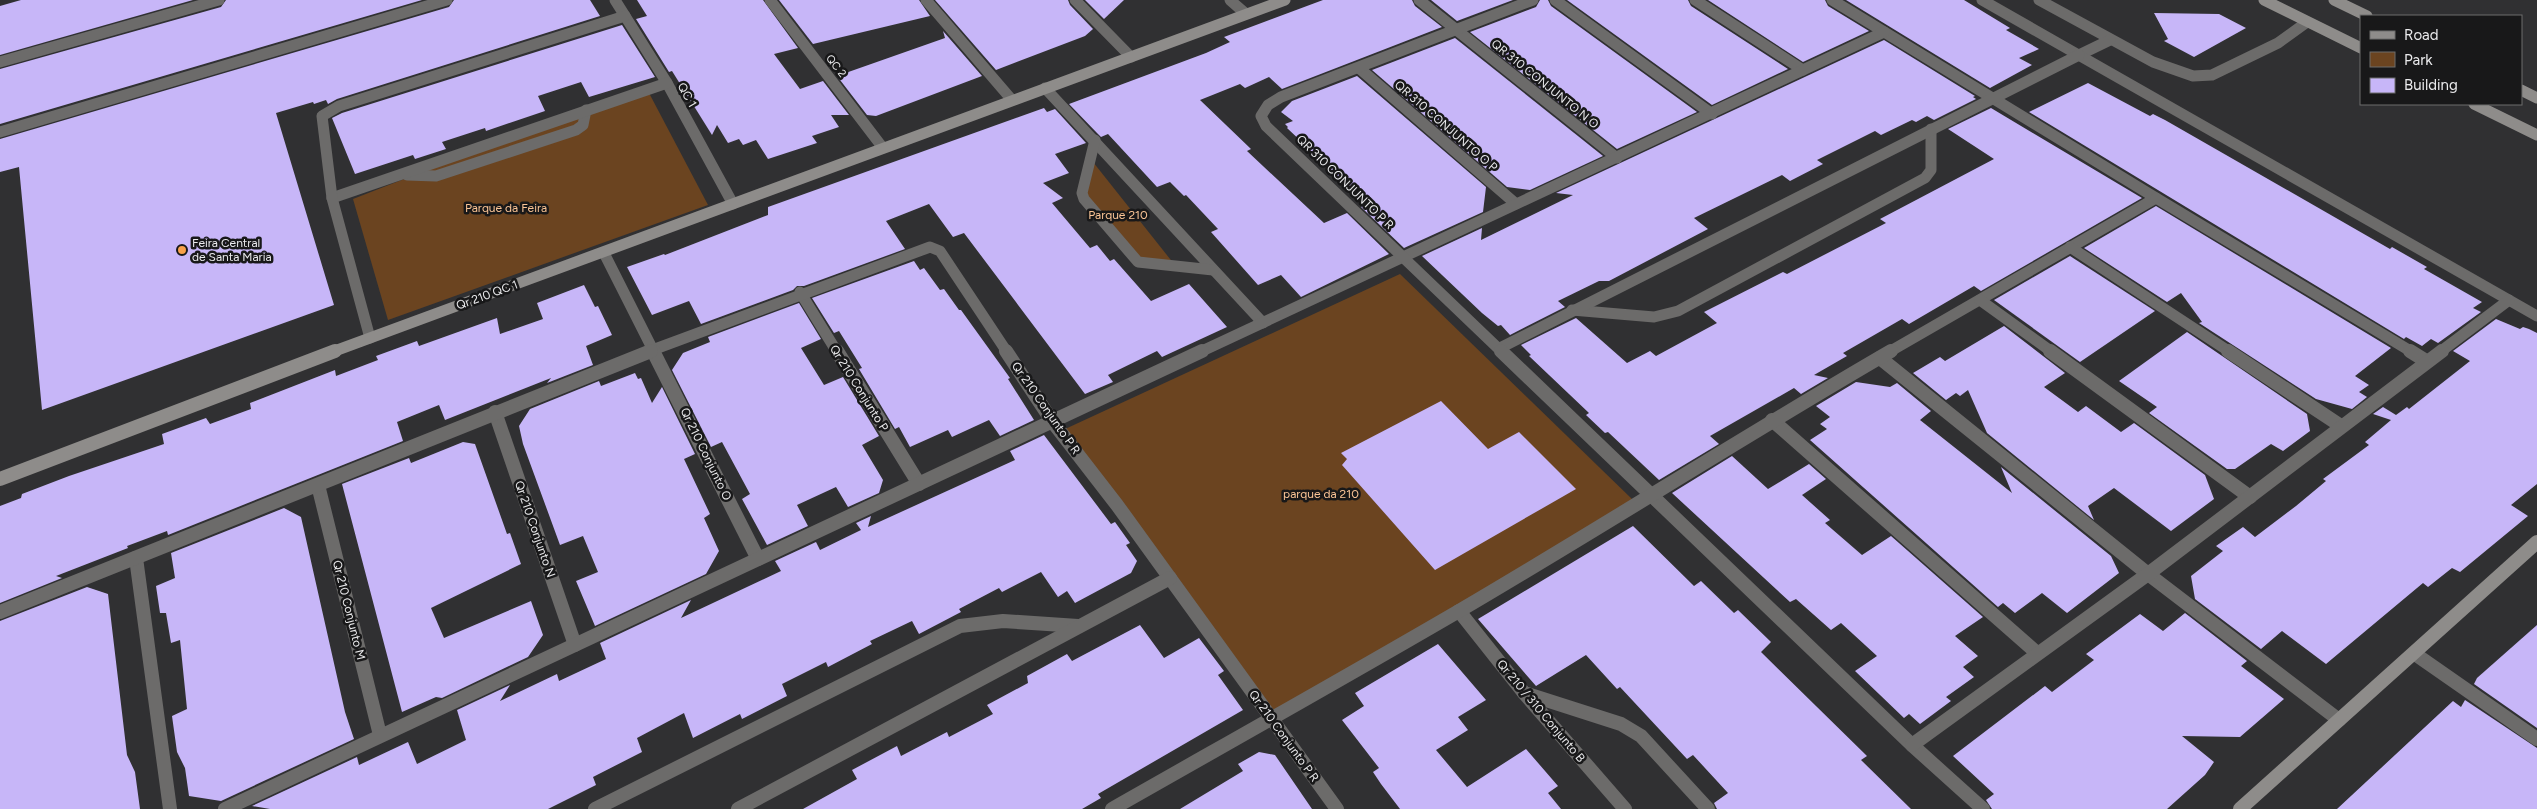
<svg xmlns="http://www.w3.org/2000/svg" width="2537" height="809" font-family="Figtree,sans-serif">
<style>
.green{fill:#6b4420}
.building{fill:#c7b6f8}
.lines{fill:none;stroke-linecap:round;stroke-linejoin:round}
.lane{stroke:#6c6b6a;stroke-width:11}
.street-far1{stroke:#6c6b6a;stroke-width:11}
.street{stroke:#6c6b6a;stroke-width:14}
.secondary-far1{stroke:#8e8c8a;stroke-width:11}
.secondary{stroke:#8e8c8a;stroke-width:14}
.poi-dot{fill:#f8a14a;stroke:#181819;stroke-width:2}
.labels{text-anchor:middle;dominant-baseline:central;stroke-width:5;stroke-linejoin:round;paint-order:stroke}
.far-street-label{font-size:11px;fill:#eaeaec;stroke:#181819}
.street-label{font-size:12px;fill:#eaeaec;stroke:#181819}
.park-label{font-size:12px;fill:#fac495;stroke:#181819}
.poi-label{font-size:12px;fill:#eaeaec;stroke:#181819;text-anchor:start}
</style>
<rect width="100%" height="100%" fill="#303032"/>
<g class="green">
<path d="M649 93 708 205 388 320 353 199 486 147Z"/>
<path d="M1093 162 1174 264 1138 261 1085 196Z"/>
<path d="M1400 274 1634 501 1271 716 1063 430Z"/>
</g>
<g class="building">
<path d="M21 0H193L0 55V6Z"/>
<path d="M226 0H422L0 124V69L221 7Z"/>
<path d="M454 0H590L600 16 337 99 328 104 326 100 314 104 313 102 276 113 334 305 42 410 19 167 0 172V139L449 7Z"/>
<path d="M637 0H763L798 48 774 54 800 89 823 81 849 115H831L839 127 812 136 817 143 768 159 756 140 743 145 739 139 728 143 717 125 712 135 672 71 669 72 636 19 647 16Z"/>
<path d="M779 0H919L930 16 813 44Z"/>
<path d="M935 0H1068L1070 5 1093 29 1085 36 996 70Z"/>
<path d="M1085 0H1124L1104 19Z"/>
<path d="M1323 0H1412L1415 6 1442 27 1282 89 1269 77 1245 88 1240 84 1200 100 1251 149 1247 151 1324 223 1347 213 1389 254 1301 297 1281 275 1258 285 1211 232 1218 229 1186 195 1184 196 1170 182 1157 187 1108 134 1101 137 1097 133 1069 104 1206 53 1230 42 1224 37Z"/>
<path d="M1431 0H1513L1457 21Z"/>
<path d="M1540 0H1548L1551 6 1697 112 1617 149 1470 32 1536 7Z"/>
<path d="M1567 0H1688L1691 6 1788 69 1712 105Z"/>
<path d="M1708 0H1825L1828 6 1869 31 1803 62Z"/>
<path d="M1846 0H1964L2010 28 2006 30 2039 49 2019 58 2032 65 1990 88Z"/>
<path d="M2154 13 2219 14 2246 28 2194 57 2164 41 2168 39Z"/>
<path d="M622 25 655 77 589 97 581 82 538 96 545 111 486 131 485 128 442 142 446 149 415 159 413 155 355 174 332 118 342 113Z"/>
<path d="M943 31 982 76 876 116 867 115 837 76 945 38Z"/>
<path d="M1455 38 1603 156 1530 190 1507 187 1372 70Z"/>
<path d="M1884 40 1975 96 1973 97 1976 99 1934 120 1927 116 1916 122 1912 120 1881 135 1875 131 1817 160 1823 164 1790 181 1782 175 1694 218 1708 229 1609 281H1599L1558 301 1565 307 1510 335 1501 325 1498 326 1482 313 1422 256 1482 228 1481 240 1573 195 1556 193Z"/>
<path d="M1357 76 1486 187 1483 212 1404 248 1361 207 1364 205 1355 196 1358 195 1287 128 1288 127 1285 124 1293 121 1281 112 1292 101Z"/>
<path d="M2088 83 2150 116 2153 114 2165 120 2390 249 2392 247 2427 267 2424 269 2482 302 2473 308 2481 312 2438 343 2431 339 2422 346 2406 337 2404 339 2029 112Z"/>
<path d="M1044 108 1047 112 1055 109 1086 143 1055 154 1069 173 1043 183 1063 198 1052 203 1090 248 1097 245 1110 261 1114 259 1151 301 1189 284 1227 327 1162 357 1157 351 1108 375 1113 382 1085 394 964 233 953 237 929 204 886 221 905 249 804 286H797L793 290 701 324 689 301 652 315 627 267 664 254 665 255 768 215V207Z"/>
<path d="M1991 108 2142 198 1981 291 1974 286 1909 324 1902 319 1843 353 1847 356 1814 375 1828 378 1801 394 1794 388 1710 436 1719 444 1659 480 1608 432 1605 433 1586 415 1589 413 1529 356 1531 355 1521 345 1576 318 1627 363 1650 351 1656 356 1717 323 1704 312 1783 272 1787 274 1886 223 1880 219 1994 159 1948 129Z"/>
<path d="M2156 206 2391 348 2355 376 2369 385 2359 392 2367 397 2352 409 2316 399 2199 323 2202 322 2181 293 2167 302 2084 248Z"/>
<path d="M2070 256 2155 311 2080 362 1994 300Z"/>
<path d="M914 261 920 270 924 268 940 290 944 289 959 310H961L1010 378 1008 379 1034 420 1000 436 989 420 952 437 948 430 910 447 899 427 895 429 859 369 862 368 839 331 834 333 812 298Z"/>
<path d="M584 285 595 307 598 306 612 335 586 346 593 365 547 383 551 378 445 420 439 405 397 422 403 441 168 535 167 531 127 546 128 548 56 576 62 578 0 603V506L21 498 22 494 69 476 164 444 162 434 206 418 210 424 251 409 250 403 335 370 336 376 378 360 376 356 417 341 419 346 497 318 500 334 543 319 537 303Z"/>
<path d="M799 303 821 339 801 348 824 385 843 377 879 436 862 445 883 480 879 493 848 507 836 487 797 505 808 526 767 545 742 499 750 494 722 442 711 447 672 370 683 353 710 342 708 337Z"/>
<path d="M2496 319 2520 329 2523 327 2529 329 2537 333V484L2511 505 2528 516 2460 572 2452 568 2428 587 2423 583 2326 664 2282 631 2261 649 2195 599 2191 576 2223 551 2216 546 2243 527 2255 537 2296 506 2326 481 2323 479 2369 445 2365 442 2391 420 2373 414 2383 407 2396 415 2407 407 2409 409 2470 361 2453 351Z"/>
<path d="M2004 326 2065 373 2044 387 2078 412 2086 406 2121 432 2134 423 2205 475 2214 499 2171 531 2114 488 2088 506 2094 520 1987 433 1968 390 1960 396 1956 393 1946 400 1913 373 1940 357 1945 361Z"/>
<path d="M2187 332 2307 414 2310 431 2283 451 2271 444 2235 469H2227L2149 413 2157 407 2119 381Z"/>
<path d="M635 373 638 379 641 378 652 403 662 387 695 454 684 459 710 514 704 518 719 551 706 574 595 626 576 581 598 572 583 536 560 545 523 444 519 426 530 409 599 381 601 386Z"/>
<path d="M1856 382 1890 387 1897 383 1931 411 1920 420 2012 493 2001 467 2111 556 2119 573 2067 613 2042 593 2015 613 2003 603 1998 607 1810 440 1827 429 1820 424 1830 417 1816 406Z"/>
<path d="M1441 401 1488 449 1519 432 1576 489 1435 570 1342 465 1347 459 1341 453Z"/>
<path d="M1044 435 1111 524 1115 522 1130 543 1126 545 1137 561 1131 573 1075 603 1067 591 1058 597 1041 572 1002 592 999 588 959 609 961 612 919 634 912 621 870 641 872 644 828 667 826 662 782 684 787 696 742 719 740 714 693 738 684 713 637 738 642 752 593 777 596 785 548 809H270L252 806 357 757 359 765 408 742 417 764 466 740 457 710 510 685 500 701 557 674 559 681 606 659 600 643 691 600 681 618 781 571 775 561 816 542 820 550 861 530 856 523 871 516 868 527 1015 460 1010 451Z"/>
<path d="M463 442 475 444 507 534 510 533 521 564 431 608 444 638 531 601 543 635 528 657 442 698 436 697 402 712 342 484 409 458 411 463Z"/>
<path d="M1732 456 1768 489 1809 464 1826 479 1802 495 1830 520 1825 523 1862 555 1891 536 1983 617 1955 636 1978 656 1963 667 1974 677 1946 697 1951 701 1920 724 1909 714 1904 718 1855 671 1877 656 1841 623 1831 630 1796 599 1790 602 1672 493Z"/>
<path d="M284 508 301 517 345 712 354 739 221 801 189 796 185 768 177 752 172 716 187 709 180 640 171 643 166 613H160L156 586 175 578 171 553Z"/>
<path d="M1633 526 1694 586 1701 581 1734 613 1738 610 1771 642 1761 652 1867 756 1861 760 1911 809H1717L1714 803 1728 793 1693 755 1687 759 1620 687 1617 689 1586 655 1536 686 1478 619Z"/>
<path d="M87 587 108 594 127 755 135 772 140 809H0V621Z"/>
<path d="M2185 613 2247 661 2241 666 2284 699 2240 737 2182 736 2214 762 2205 775 2167 809H1992L1986 800 1994 794 1953 756 2045 686 2052 692 2094 660 2086 654 2140 614 2163 631Z"/>
<path d="M1140 625 1164 658 1199 638 1224 671 1218 675 1243 710 1098 794 1101 798 1082 809H803L857 779 852 770 897 746 901 756 947 732 949 737 993 714 987 705 1028 683 1027 676 1067 654 1072 661Z"/>
<path d="M2537 625V728L2474 684 2477 678Z"/>
<path d="M1438 644 1486 700 1458 717 1468 730 1436 750 1467 787 1526 749 1558 786 1548 793 1561 809H1400L1381 784 1373 772 1379 768 1342 720 1364 706 1355 693Z"/>
<path d="M2465 700 2537 748V809H2337L2453 701 2461 707Z"/>
<path d="M1259 752 1275 755 1312 809H1180L1243 771 1238 764Z"/>
</g>
<g class="lines">
<g class="lane">
<path d="M2039 0 2153 62 2193 76 2212 75 2278 43 2307 22"/>
<path d="M2079 55 2110 40"/>
</g>
<g class="street-far1">
<path d="M615 0 667 83 733 204"/>
<path d="M770 0 883 148"/>
<path d="M926 0 1012 100"/>
<path d="M1075 0 1131 57"/>
<path d="M1230 0 1246 14"/>
<path d="M1419 0 1617 158"/>
<path d="M1555 0 1712 114"/>
<path d="M1695 0 1803 70"/>
<path d="M1832 0 2156 198 1889 352"/>
<path d="M1982 0 2537 316"/>
<path d="M0 62 219 0"/>
<path d="M1359 68 1516 204"/>
<path d="M1045 88 1263 323"/>
<path d="M0 132 447 0"/>
<path d="M1095 140 1082 193 1084 199 1138 262 1213 270"/>
<path d="M407 175 436 176 576 130 583 125 586 110"/>
<path d="M332 198 667 83"/>
<path d="M2156 198 2412 352"/>
<path d="M2070 247 2230 352"/>
<path d="M604 253 654 352"/>
<path d="M800 292 837 352"/>
<path d="M1980 300 2052 352"/>
<path d="M1572 310 1654 317 1678 311 1925 178 1931 170V129"/>
<path d="M370 338 332 198 322 116 339 106 625 16"/>
<path d="M1500 348 2079 55"/>
<path d="M647 352 930 247 940 251 1007 352"/>
<path d="M1200 352 1884 32"/>
<path d="M1502 352 1266 126 1261 116 1268 105 1281 97 1533 0"/>
<path d="M2440 352 2509 300"/>
</g>
<g class="street">
<path d="M653 351 758 559"/>
<path d="M837 351 919 484"/>
<path d="M1006 351 1052 421 1117 505 1337 809"/>
<path d="M1501 351 1912 745 1983 809"/>
<path d="M2050 351 2250 497"/>
<path d="M2228 351 2341 426"/>
<path d="M2410 351 2426 361"/>
<path d="M1880 358 2148 574 2339 720"/>
<path d="M495 412 575 645"/>
<path d="M1772 420 2037 653"/>
<path d="M318 485 380 735"/>
<path d="M136 558 170 809"/>
<path d="M1459 611 1524 693 1625 809"/>
<path d="M0 612 651 351"/>
<path d="M2415 654 2537 739"/>
<path d="M1524 693 1621 724 1641 736 1708 809"/>
<path d="M1912 745 2148 574 2442 351"/>
<path d="M225 809 1202 351"/>
<path d="M595 809 960 626 1003 621 1078 626"/>
<path d="M738 809 1170 578"/>
<path d="M1112 809C1228 743 1344 678 1459 611 1604 526 1746 435 1891 351"/>
</g>
<g class="secondary-far1">
<path d="M2264 0 2361 48"/>
<path d="M2334 0 2367 16"/>
<path d="M2521 90 2537 98"/>
<path d="M2474 104 2537 135"/>
<path d="M332 352 1285 0"/>
</g>
<g class="secondary">
<path d="M0 479 335 351"/>
<path d="M2240 809 2537 542"/>
</g>
</g>
<circle class="poi-dot" cx="182" cy="250" r="5"/>
<g class="labels">
<g class="far-street-label">
<text transform="translate(836 66) rotate(52)">QC 2</text>
</g>
<g class="street-label">
<text transform="translate(1545 84) rotate(39)">QR 310 CONJUNTO N O</text>
<text transform="translate(687 95) rotate(61)">QC 1</text>
<text transform="translate(1446 126) rotate(41)">QR 310 CONJUNTO O P</text>
<text transform="translate(1345 182) rotate(44)">QR 310 CONJUNTO P R</text>
<text transform="translate(487 295) rotate(-20)">Qr 210 QC 1</text>
<text transform="translate(859 388) rotate(58)">Qr 210 Conjunto P</text>
<text transform="translate(1046 408) rotate(55)">Qr 210 Conjunto P R</text>
<text transform="translate(706 454) rotate(64)">Qr 210 Conjunto O</text>
<text transform="translate(535 529) rotate(71)">Qr 210 Conjunto N</text>
<text transform="translate(349 610) rotate(76)">Qr 210 Conjunto M</text>
<text transform="translate(1541 711) rotate(50)">Qr 210 / 310 Conjunto B</text>
<text transform="translate(1284 736) rotate(54)">Qr 210 Conjunto P R</text>
</g>
<g class="park-label">
<text x="506" y="208">Parque da Feira</text>
<text x="1118" y="215">Parque 210</text>
<text x="1321" y="494">parque da 210</text>
</g>
<g class="poi-label">
<text x="192" y="243">Feira Central<tspan x="192" dy="14">de Santa Maria</tspan></text>
</g>
</g>
<rect x="2360" y="15" width="162" height="90" fill="#181819" stroke="#6c6c6d"/>
<rect x="2370" y="31" width="25" height="8" fill="#8e8c8a" stroke="#6c6c6d"/>
<text x="2404" y="40" font-size="15" fill="#eaeaec">Road</text>
<rect x="2370" y="52" width="25" height="15" fill="#6b4420" stroke="#6c6c6d"/>
<text x="2404" y="65" font-size="15" fill="#eaeaec">Park</text>
<rect x="2370" y="78" width="25" height="15" fill="#c7b6f8" stroke="#6c6c6d"/>
<text x="2404" y="90" font-size="15" fill="#eaeaec">Building</text>
</svg>
